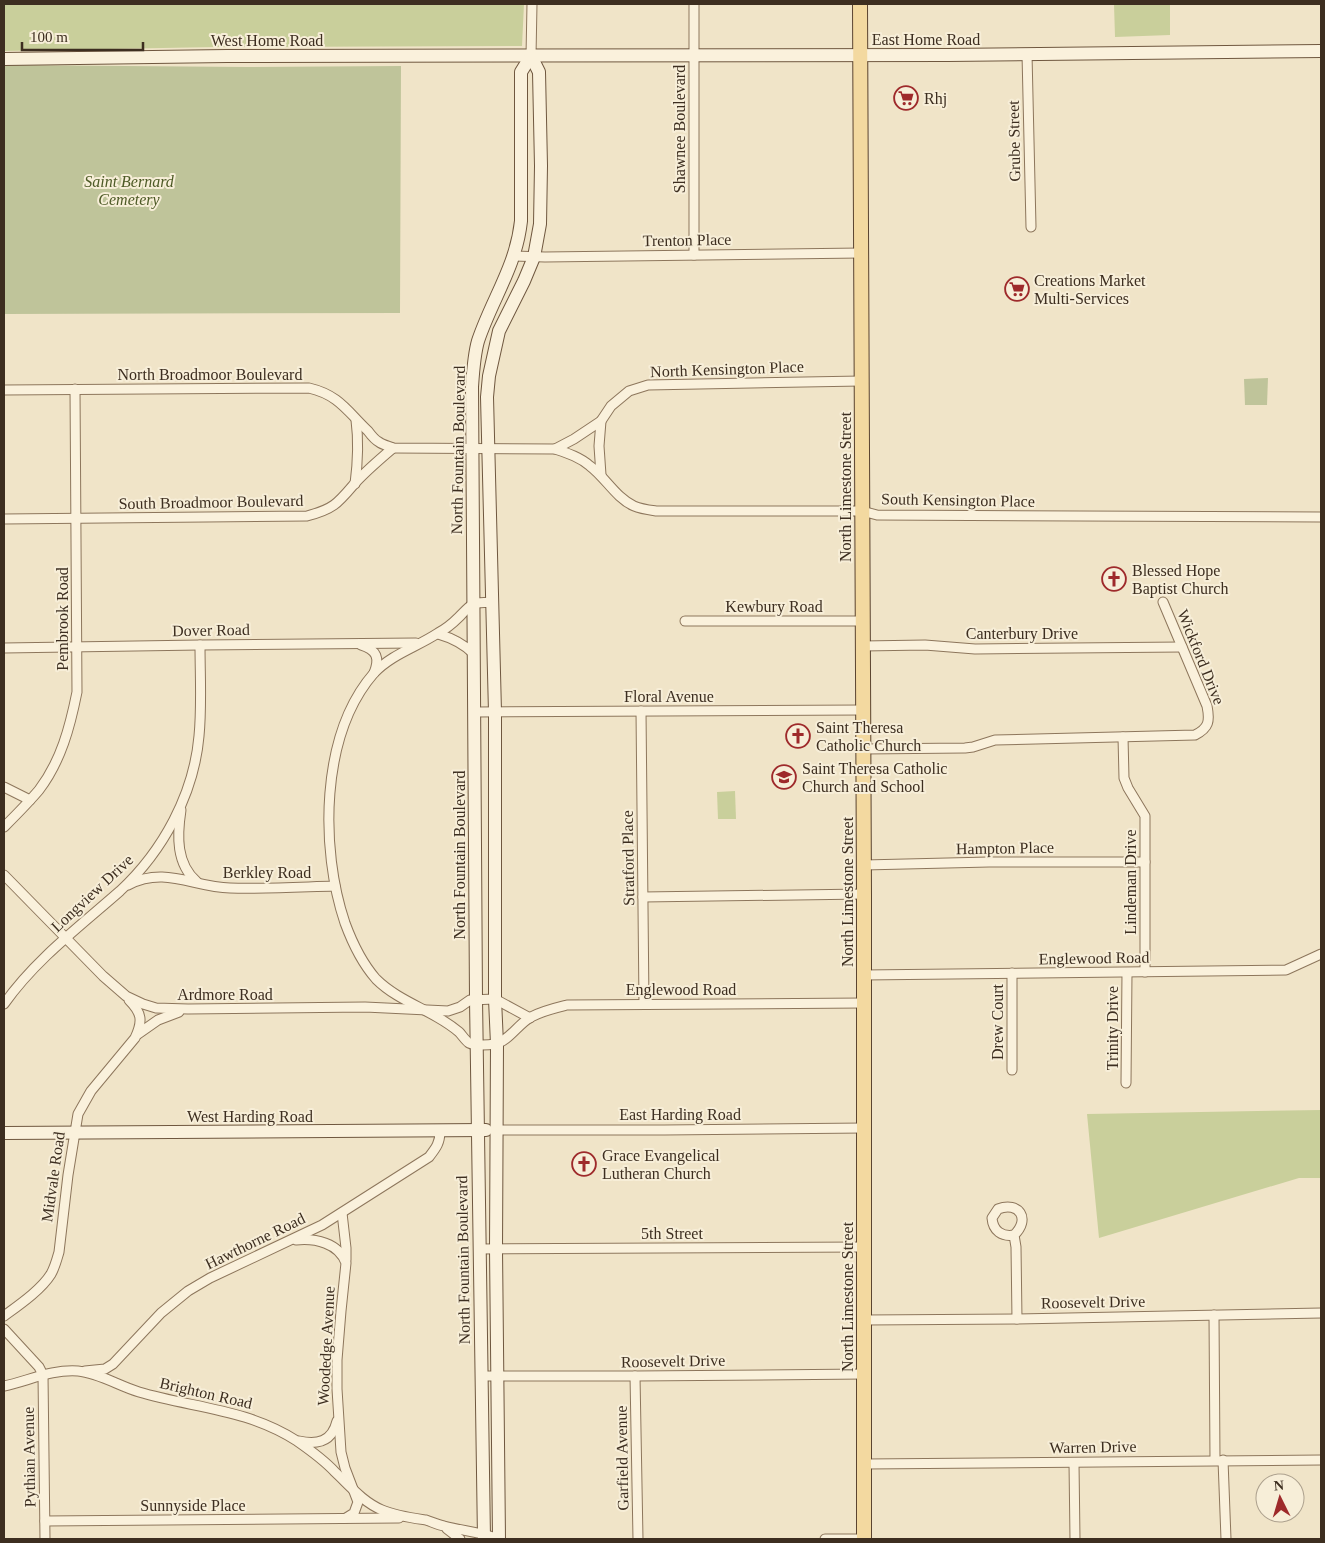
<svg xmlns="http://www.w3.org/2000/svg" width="1325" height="1543" font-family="Georgia,serif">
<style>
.green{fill:#c9cf9b}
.cemetery{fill:#bfc49a}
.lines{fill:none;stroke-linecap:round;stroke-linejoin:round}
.street-casing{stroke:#8d765c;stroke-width:11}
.secondary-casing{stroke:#6f573f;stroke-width:14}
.primary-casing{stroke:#5b4430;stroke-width:16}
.street{stroke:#faf1dc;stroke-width:9}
.secondary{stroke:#faf1dc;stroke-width:12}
.primary{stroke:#f3d9a0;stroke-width:14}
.labels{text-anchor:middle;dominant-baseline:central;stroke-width:4;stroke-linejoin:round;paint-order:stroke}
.street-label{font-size:16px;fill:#3d2e20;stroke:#f7eed8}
.poi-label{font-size:16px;fill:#3d2e20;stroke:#f7eed8;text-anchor:start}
.park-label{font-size:16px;font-style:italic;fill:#4d5a26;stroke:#f7eed8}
</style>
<rect width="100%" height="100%" fill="#f0e4c8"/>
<g class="green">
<path d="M4 4H524L522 46 216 47 4 51Z"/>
<path d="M1114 4H1170V35L1115 37Z"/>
<path d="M735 791 736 819H718L717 792Z"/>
<path d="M1321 1110V1178H1299L1099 1238 1087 1114Z"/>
</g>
<g class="cemetery">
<path d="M4 65 246 67 401 66 400 313 4 314Z"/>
<path d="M1268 378 1267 405H1245L1244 379Z"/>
</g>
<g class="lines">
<g class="street-casing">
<g id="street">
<path d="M694 4V255"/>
<path d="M1027 54 1031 227"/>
<path d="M531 56 532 4"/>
<path d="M514 256 545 257 861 253"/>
<path d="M4 390 309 388C339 395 347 411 368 431 371 435 375 440 379 442 383 445 389 446 393 448L555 449C567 453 580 457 590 466 605 477 616 498 634 506 641 509 649 510 656 511H862L877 515 1321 517"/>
<path d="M601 421 599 446 601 475"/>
<path d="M555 449 574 439 601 421 611 406 629 391 648 385 861 381"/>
<path d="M355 484C358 461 359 443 356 420"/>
<path d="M4 519 307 516C334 509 338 503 355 483 367 470 380 459 393 448"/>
<path d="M492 602C486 603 478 602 473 604 468 607 463 613 459 617 453 623 446 629 438 633 417 647 392 654 374 673 320 735 320 849 345 923 352 942 362 963 376 979 393 996 416 1005 437 1017 444 1021 452 1026 459 1032 462 1035 465 1040 469 1043 475 1046 489 1045 495 1044 508 1042 519 1023 531 1017 542 1011 555 1008 567 1005L864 1003"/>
<path d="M685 621H863"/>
<path d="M438 634C452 638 464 644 474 654"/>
<path d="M361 645C377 650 380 658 374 673"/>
<path d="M863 646 925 645 975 649 1182 647"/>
<path d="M4 648 200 645 416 643"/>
<path d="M641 711 644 1004"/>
<path d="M475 712 863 710"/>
<path d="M1123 737 1124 778 1128 788 1145 816V972"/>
<path d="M864 749 965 748 973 747 995 740 1195 735C1209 728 1210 721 1207 706L1163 602"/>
<path d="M4 787 30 800"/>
<path d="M181 810C177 836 176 864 197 882"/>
<path d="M4 827C16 815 28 803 39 790 61 761 70 727 77 692L75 389"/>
<path d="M864 865 989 862H1145"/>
<path d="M4 875 103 976 126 996 143 1004 156 1008 188 1009 365 1007 448 1011 460 1007 470 1000 495 999 530 1018"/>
<path d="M128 885C165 866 193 887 230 888 265 889 300 887 335 886"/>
<path d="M643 897 864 894"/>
<path d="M1012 973V1070"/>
<path d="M864 975 1286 970 1321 954"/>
<path d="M4 1004C35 960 79 927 120 891 163 851 194 794 199 736 202 706 200 675 200 645"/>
<path d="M138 1034 158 1020 179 1012"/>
<path d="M1126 1083 1127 973"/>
<path d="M496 1130H664L864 1128"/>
<path d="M342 1213 346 1248V1260"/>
<path d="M1014 1235C1002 1237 993 1231 992 1218L998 1209C1019 1201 1031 1219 1014 1235L1016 1247 1017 1319"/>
<path d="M296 1240C315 1238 339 1243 346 1263L341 1311 337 1360V1389L341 1452 345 1468 358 1502 354 1513 346 1518"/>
<path d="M479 1249 864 1247"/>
<path d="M1214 1315 1215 1460"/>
<path d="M4 1316C19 1305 41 1290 51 1274 55 1267 57 1259 59 1252L68 1175 78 1114 91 1091 135 1038C143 1021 142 1013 129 1000"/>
<path d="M865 1320 1017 1319 1321 1313"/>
<path d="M4 1329 39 1367 43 1375 45 1539"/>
<path d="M85 1371 105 1369 113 1364 161 1313 188 1291 210 1278 322 1225 429 1157C436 1148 440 1143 440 1131"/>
<path d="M482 1376H635L865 1374"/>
<path d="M635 1376 638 1539"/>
<path d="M4 1386C28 1381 52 1369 78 1371 99 1373 119 1386 139 1392 193 1408 248 1409 297 1441 310 1450 324 1460 335 1472 350 1486 363 1502 382 1510 396 1516 412 1518 426 1520 432 1522 438 1525 444 1526 463 1531 481 1532 499 1539"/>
<path d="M299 1441C317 1445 332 1442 337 1421"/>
<path d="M1223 1460 1226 1539"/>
<path d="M1074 1463 1075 1539"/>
<path d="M865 1464 1321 1460"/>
<path d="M45 1521 399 1518"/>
<path d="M447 1529 460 1539"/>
<path d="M825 1539H864"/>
</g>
</g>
<g class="secondary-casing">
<g id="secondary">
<path d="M4 59 227 56 947 55 1321 51"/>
<path d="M4 1133 486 1130"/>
<path d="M484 1539 476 999 472 387C473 372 474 355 478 341 492 299 516 267 521 221V72L531 56"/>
<path d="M499 1539 496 1249 497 1044 495 999V712L487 397 489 376 499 331 524 281 534 257 540 224 541 166 539 72 531 56"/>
</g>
</g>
<g class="primary-casing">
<path id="primary" d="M860 4 864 894V1539"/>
</g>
<use href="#street" class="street"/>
<use href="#secondary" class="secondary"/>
<use href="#primary" class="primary"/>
</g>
<defs>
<g id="supermarket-ring" transform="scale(1.25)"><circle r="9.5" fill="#f7eed8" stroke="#9e2a2b" stroke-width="1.5"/><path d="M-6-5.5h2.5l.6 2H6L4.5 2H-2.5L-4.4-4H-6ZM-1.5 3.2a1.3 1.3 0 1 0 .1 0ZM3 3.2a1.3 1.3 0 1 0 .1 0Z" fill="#9e2a2b"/></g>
<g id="church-ring" transform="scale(1.25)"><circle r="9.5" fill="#f7eed8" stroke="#9e2a2b" stroke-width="1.5"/><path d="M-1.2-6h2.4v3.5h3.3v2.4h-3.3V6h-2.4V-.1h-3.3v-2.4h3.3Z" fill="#9e2a2b"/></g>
<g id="school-ring" transform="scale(1.25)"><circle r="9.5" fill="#f7eed8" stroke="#9e2a2b" stroke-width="1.5"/><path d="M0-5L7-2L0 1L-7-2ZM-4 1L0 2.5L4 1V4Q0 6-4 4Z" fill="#9e2a2b"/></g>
</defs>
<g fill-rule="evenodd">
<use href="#supermarket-ring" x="906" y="98"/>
<use href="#supermarket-ring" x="1017" y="289"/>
<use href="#church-ring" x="1114" y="579"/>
<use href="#church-ring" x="798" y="736"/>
<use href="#school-ring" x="784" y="777"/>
<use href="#church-ring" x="584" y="1164"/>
</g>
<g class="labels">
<g class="street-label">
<text x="926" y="39">East Home Road</text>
<text x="267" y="40">West Home Road</text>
<text transform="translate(679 129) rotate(-90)">Shawnee Boulevard</text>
<text transform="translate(1014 141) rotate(-91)">Grube Street</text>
<text transform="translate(687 240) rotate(-1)">Trenton Place</text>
<text transform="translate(727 369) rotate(-2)">North Kensington Place</text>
<text x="210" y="374">North Broadmoor Boulevard</text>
<text transform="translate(458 450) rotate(-89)">North Fountain Boulevard</text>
<text transform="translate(845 487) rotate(-90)">North Limestone Street</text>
<text transform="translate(958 500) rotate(1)">South Kensington Place</text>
<text transform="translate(211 502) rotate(-1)">South Broadmoor Boulevard</text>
<text x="774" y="606">Kewbury Road</text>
<text transform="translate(62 619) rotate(-90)">Pembrook Road</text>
<text transform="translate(211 630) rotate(-1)">Dover Road</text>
<text x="1022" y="633">Canterbury Drive</text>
<text transform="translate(1201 657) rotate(68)">Wickford Drive</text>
<text x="669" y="696">Floral Avenue</text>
<text transform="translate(1005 848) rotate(-1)">Hampton Place</text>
<text transform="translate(459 855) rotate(-90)">North Fountain Boulevard</text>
<text transform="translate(628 858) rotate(-91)">Stratford Place</text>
<text x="267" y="872">Berkley Road</text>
<text transform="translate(1130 882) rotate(-90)">Lindeman Drive</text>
<text transform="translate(847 892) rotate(-90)">North Limestone Street</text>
<text transform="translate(92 893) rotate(-43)">Longview Drive</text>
<text transform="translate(1094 958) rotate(-1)">Englewood Road</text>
<text x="681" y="989">Englewood Road</text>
<text x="225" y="994">Ardmore Road</text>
<text transform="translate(997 1022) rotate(-90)">Drew Court</text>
<text transform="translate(1112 1028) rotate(-90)">Trinity Drive</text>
<text x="680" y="1114">East Harding Road</text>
<text x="250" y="1116">West Harding Road</text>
<text transform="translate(53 1177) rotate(-82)">Midvale Road</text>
<text x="672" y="1233">5th Street</text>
<text transform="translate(255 1241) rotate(-26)">Hawthorne Road</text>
<text transform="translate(463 1260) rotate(-91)">North Fountain Boulevard</text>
<text transform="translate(847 1297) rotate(-90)">North Limestone Street</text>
<text transform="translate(1093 1302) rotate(-1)">Roosevelt Drive</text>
<text transform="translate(326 1346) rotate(-87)">Woodedge Avenue</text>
<text transform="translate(673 1361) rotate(-1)">Roosevelt Drive</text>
<text transform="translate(206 1393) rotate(13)">Brighton Road</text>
<text transform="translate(1093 1447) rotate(-1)">Warren Drive</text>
<text transform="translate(29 1457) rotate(-91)">Pythian Avenue</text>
<text transform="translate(622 1458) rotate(-91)">Garfield Avenue</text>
<text x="193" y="1505">Sunnyside Place</text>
</g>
<g class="poi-label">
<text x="924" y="98">Rhj</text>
<text x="1034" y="280">Creations Market<tspan x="1034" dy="18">Multi-Services</tspan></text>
<text x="1132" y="570">Blessed Hope<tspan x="1132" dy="18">Baptist Church</tspan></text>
<text x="816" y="727">Saint Theresa<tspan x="816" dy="18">Catholic Church</tspan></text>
<text x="802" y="768">Saint Theresa Catholic<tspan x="802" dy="18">Church and School</tspan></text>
<text x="602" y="1155">Grace Evangelical<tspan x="602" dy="18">Lutheran Church</tspan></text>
</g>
<g class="park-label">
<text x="129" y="181">Saint Bernard<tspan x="129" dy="18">Cemetery</tspan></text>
</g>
</g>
<rect width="1325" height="1543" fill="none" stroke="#3d2e20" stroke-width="10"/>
<g transform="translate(1280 1498) rotate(355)"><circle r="24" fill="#f7eed8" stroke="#ada18e"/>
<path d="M0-4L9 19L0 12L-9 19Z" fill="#9e2a2b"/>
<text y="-8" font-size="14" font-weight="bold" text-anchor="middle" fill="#3d2e20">N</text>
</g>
<path d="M22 42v8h121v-8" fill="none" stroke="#3d2e20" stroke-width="2.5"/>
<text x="30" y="42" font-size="15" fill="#3d2e20" stroke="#f7eed8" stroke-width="4" paint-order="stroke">100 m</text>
</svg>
